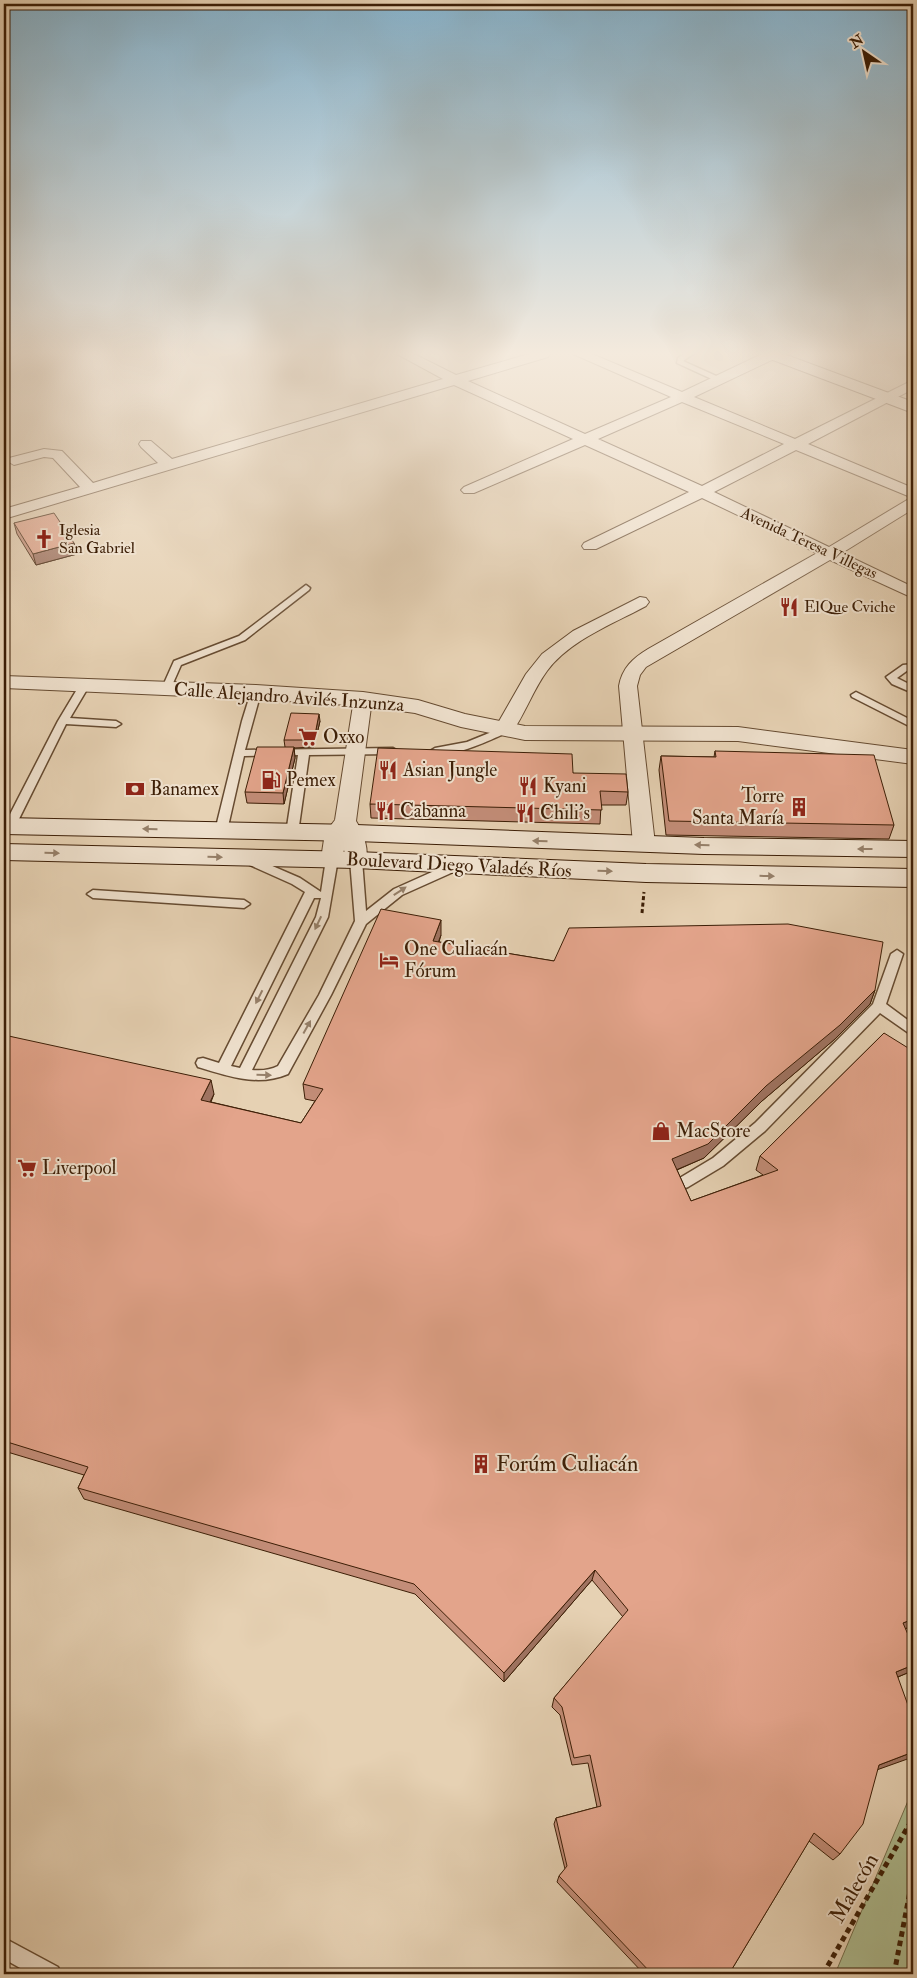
<svg xmlns="http://www.w3.org/2000/svg" width="917" height="1978" font-family="'IM FELL Double Pica',serif">
<style>
.green{fill:#aebd91;stroke:#756e4c}
.lines{fill:none;stroke-linecap:round;stroke-linejoin:round}
.service-casing{stroke:#664b31;stroke-width:3}
.minor-casing{stroke:#664b31;stroke-width:2}
.tertiary-casing{stroke:#664b31;stroke-width:2}
.secondary-casing{stroke:#3c1e06;stroke-width:2}
.path-far1{stroke:#3c1e06;stroke-width:3;stroke-dasharray:4 2.5;stroke-linecap:butt}
.path{stroke:#3c1e06;stroke-width:5;stroke-dasharray:5.5 4;stroke-linecap:butt}
.service{fill:#efe1ce;fill-rule:evenodd}
.minor{fill:#efe1ce;fill-rule:evenodd}
.tertiary{fill:#efe1ce;fill-rule:evenodd}
.secondary{fill:#efe1ce;fill-rule:evenodd}
.wall{fill:#c38d78;stroke:#3c1e06}
.shaded-wall{fill:#9f7361;stroke:#3c1e06}
.building{fill:#e3a48b;stroke:#3c1e06}
.oneway{fill:#96806a}
.labels{text-anchor:middle;dominant-baseline:central;stroke-width:4;stroke-linejoin:round;paint-order:stroke}
.far-poi-label{font-size:16px;fill:#3c1e06;stroke:#efe1ce;text-anchor:start}
.far-street-label{font-size:16px;fill:#3c1e06;stroke:#efe1ce}
.street-label{font-size:19px;fill:#3c1e06;stroke:#efe1ce}
.poi-label{font-size:19px;fill:#3c1e06;stroke:#efe1ce;text-anchor:start}
.near-poi-label{font-size:22px;fill:#3c1e06;stroke:#efe1ce;text-anchor:start}
.near-street-label{font-size:22px;fill:#3c1e06;stroke:#efe1ce}
</style>
<rect width="100%" height="100%" fill="#e6d1b3"/>
<filter id="stains"><feTurbulence type="fractalNoise" baseFrequency=".004" numOctaves="4"/><feColorMatrix values="0 0 0 0 .2 0 0 0 0 .09 0 0 0 0 .02 0 0 0 .5 -.17"/></filter>
<radialGradient id="worn" r=".72"><stop offset=".6" stop-color="#630" stop-opacity="0"/><stop offset="1" stop-color="#630" stop-opacity=".3"/></radialGradient>
<path class="green" d="M913 1789V1974H835Z"/>
<g class="lines">
<g class="service-casing">
<g id="service">
<path d="M684 354H693L683 361 723 379 716 381 677 363 678 358Z"/>
<path d="M306 585 310 588 309 590 245 640 181 665 170 690H164L162 688 174 661 239 636Z"/>
<path d="M913 664V670H908L897 678 913 686V693L892 684 886 677 903 665Z"/>
<path d="M84 683 89 686 70 718 116 721 121 724 116 727 66 724 15 827 9 831 5 830 4 826 58 721 79 686Z"/>
<path d="M256 689 261 692 245 750 393 748 398 751 393 754 309 755 298 833 292 837 286 833 298 755 244 756 227 831 225 834H217L215 831 242 721 251 692Z"/>
<path d="M856 692 913 721V728L852 697 851 695Z"/>
<path d="M504 727 508 728V732C493 739 443 763 430 751L435 748 467 742Z"/>
<path d="M247 855 300 878 321 892 326 859 332 855 338 859 328 917 252 1070C262 1071 270 1070 278 1066L319 995 355 921 350 860 352 857 356 856 362 860 366 911 394 889 452 863 456 862 462 866 460 869 402 895 366 924 331 995 288 1074C258 1087 228 1076 198 1067L196 1063 198 1059 203 1058 219 1063 305 892 292 884 243 862 241 859 243 856ZM314 898H321L316 917 240 1068 231 1066Z"/>
<path d="M93 890 244 900 250 904 244 908 93 898 87 894Z"/>
<path d="M897 950 903 954 886 1004 913 1024V1036L880 1013 765 1131 723 1166 688 1187 683 1189 678 1187 676 1183 678 1179 713 1158 755 1123 873 1004 891 954Z"/>
<path d="M4 1938 58 1967 61 1974H31L4 1959Z"/>
</g>
</g>
<g class="minor-casing">
<g id="minor">
<path d="M397 354H414L456 375 529 354H550L548 357 468 381 585 434 671 397 573 354H592L682 392 762 354H777L776 358 694 397 795 439 913 380V389L808 444 913 488V509L842 553 913 587V598L830 560 646 667 640 675 637 686 655 844 652 849 644 851 636 849 633 844 619 686C622 668 633 658 648 649L817 553 702 498 596 549H584L582 546 584 543 689 492 585 445 474 493H464L461 490 464 487 573 439 454 385 4 519V509L80 487 53 458 44 457 14 465 7 461 9 458 44 449 62 451 93 483 158 463 141 447 139 444 141 441H151L172 459 443 379ZM682 402 784 444 702 486 598 439ZM796 450 908 496 912 497 829 547 714 492Z"/>
<path d="M640 597 646 598 649 602 646 606C613 624 570 640 547 671 533 690 525 714 511 734H497L494 730 526 674 542 654 573 631Z"/>
<path d="M363 693 370 695 372 699 356 821C363 832 371 852 364 865L356 867 348 865 344 850 340 864 332 866 324 864 321 859 325 833 335 820 354 699 356 695Z"/>
</g>
</g>
<g class="tertiary-casing">
<path id="tertiary" d="M4 676 256 685 363 692 418 700 465 714 525 726 738 727 913 750V764L738 741 525 740 461 727 415 713 363 706 256 699 4 688Z"/>
</g>
<g class="secondary-casing">
<g id="secondary">
<path d="M762 354H784L913 402V413L765 357Z"/>
<path d="M4 818 356 825 704 838 913 841V857L704 854 356 841 4 834Z"/>
<path d="M4 844 356 852 646 864 913 869V887L646 882 356 868 4 860Z"/>
</g>
</g>
<path class="path-far1" d="M642 913 644 892"/>
<g class="path">
<path d="M907 1828 913 1835"/>
<path d="M823 1974 913 1818"/>
<path d="M894 1974 913 1876"/>
</g>
<use href="#service" class="service"/>
<use href="#minor" class="minor"/>
<use href="#tertiary" class="tertiary"/>
<use href="#secondary" class="secondary"/>
</g>
<g class="wall">
<path d="M14 523 74 543 77 554 36 565 17 534Z"/>
<path d="M320 721 314 747 294 748 295 758 284 804 247 803 245 792 285 747 284 740Z"/>
<path d="M715 751 894 825 889 839 666 835 659 770 661 756 714 757Z"/>
<path d="M573 773 628 792 626 805H601L600 824 371 818 370 804Z"/>
<path d="M441 935 439 942 554 961 875 990 870 1004 835 1039 762 1101 704 1158 677 1170 691 1201 763 1175 756 1170 760 1156 884 1033 913 1626 905 1629 913 1646V1669L912 1671 898 1677 877 1770 840 1854 833 1860 809 1841 729 1974H644L557 1882 559 1876 565 1869 554 1824 556 1818 597 1807 588 1763 572 1765 560 1715 552 1707 554 1698 623 1617 592 1580 504 1682 415 1594 84 1499 78 1488 84 1475 4 1451V1035L214 1094 211 1102 301 1123 315 1101 305 1099 303 1084Z"/>
</g>
<g class="shaded-wall">
<path d="M74 543 77 554 36 565 33 554Z"/>
<path d="M319 714 320 721 314 747V740Z"/>
<path d="M294 747 295 758 284 804 283 793Z"/>
<path d="M441 920V935L433 956V941Z"/>
<path d="M875 990 870 1004 835 1039 762 1101 704 1158 669 1173 672 1159Z"/>
<path d="M211 1080 214 1094 204 1114 201 1100Z"/>
<path d="M595 1570 592 1580 504 1682V1673Z"/>
<path d="M913 1619V1626L895 1632 903 1623Z"/>
<path d="M913 1665V1669L912 1671 888 1681 896 1672Z"/>
<path d="M913 1752V1757L871 1772 879 1765Z"/>
</g>
<g class="building">
<path d="M54 513 74 543 33 554 14 523Z"/>
<path d="M291 713 319 714 314 740H284Z"/>
<path d="M257 747H294L283 793 245 792Z"/>
<path d="M378 748 572 754 573 773 626 774 628 792 600 791 602 810 370 804Z"/>
<path d="M715 751 874 755 894 825 669 821 661 756 716 757Z"/>
<path d="M381 909 441 920 433 941 554 961 569 928 788 924 883 942 875 990 840 1025 766 1086 708 1144 672 1159 691 1201 778 1170 760 1156 884 1033 913 1051V1619L903 1623 913 1646V1665L896 1672 913 1719V1752L879 1765 863 1824 840 1854 814 1833 729 1974H652L559 1876 567 1866 556 1818 601 1806 590 1755 574 1758 562 1707 554 1698 628 1610 595 1570 504 1673 414 1584 78 1488 88 1467 4 1441V1035L211 1080 201 1100 301 1123 323 1089 303 1084Z"/>
</g>
<defs><path id="oneway-solid" d="M-6-.8H1V-3.2L6.5 0L1 3.2V.8H-6Z" transform="scale(1.25)"/></defs>
<g class="oneway">
<use href="#oneway-solid" transform="translate(150 829) rotate(-179)"/>
<use href="#oneway-solid" transform="translate(540 841) rotate(-178)"/>
<use href="#oneway-solid" transform="translate(702 845) rotate(-178)"/>
<use href="#oneway-solid" transform="translate(865 849) rotate(180)"/>
<use href="#oneway-solid" transform="translate(52 853) rotate(2)"/>
<use href="#oneway-solid" transform="translate(215 857) rotate(1)"/>
<use href="#oneway-solid" transform="translate(605 871) rotate(2)"/>
<use href="#oneway-solid" transform="translate(767 876) rotate(1)"/>
<use href="#oneway-solid" transform="translate(400 891) rotate(-33)"/>
<use href="#oneway-solid" transform="translate(318 923) rotate(115)"/>
<use href="#oneway-solid" transform="translate(259 997) rotate(117)"/>
<use href="#oneway-solid" transform="translate(307 1027) rotate(-61)"/>
<use href="#oneway-solid" transform="translate(264 1075) rotate(1)"/>
</g>
<linearGradient id="sky" x2="0" y2="1"><stop stop-color="#87b5d0"/><stop offset="0.56" stop-color="#f4eadd"/><stop offset="1" stop-color="#f4eadd" stop-opacity="0"/></linearGradient>
<rect width="917" height="631" fill="url(#sky)"/>
<defs>
<g id="church-bare" transform="scale(1.5)"><path d="M-1.2-6h2.4v3.5h3.3v2.4h-3.3V6h-2.4V-.1h-3.3v-2.4h3.3Z" fill="#8f2418" stroke="#efe1ce" stroke-width="2.5" paint-order="stroke"/></g>
<g id="restaurant-bare" transform="scale(1.5)"><path d="M-5-6h1v4h1v-4h1v4h1v-4h1v5L-1.5 .5V6h-2V.5L-5-1ZM5-6V6H3V1.5H1.5Q1.5-4 5-6Z" fill="#8f2418" stroke="#efe1ce" stroke-width="2.5" paint-order="stroke"/></g>
<g id="supermarket-bare" transform="scale(1.5)"><path d="M-6-5.5h2.5l.6 2H6L4.5 2H-2.5L-4.4-4H-6ZM-1.5 3.2a1.3 1.3 0 1 0 .1 0ZM3 3.2a1.3 1.3 0 1 0 .1 0Z" fill="#8f2418" stroke="#efe1ce" stroke-width="2.5" paint-order="stroke"/></g>
<g id="fuel-bare" transform="scale(1.5)"><path d="M-5.5-6h7V0h2V4h1.3V-2.5L3-4.5l.8-.8L6-3V5H2.5V1h-1V6h-7ZM-4.2-4.7v3.2H.2V-4.7Z" fill="#8f2418" stroke="#efe1ce" stroke-width="2.5" paint-order="stroke"/></g>
<g id="bank-bare" transform="scale(1.5)"><path d="M-6-4H6V4H-6ZM0-2.3a2.3 2.3 0 1 0 0 4.6a2.3 2.3 0 1 0 0-4.6Z" fill="#8f2418" stroke="#efe1ce" stroke-width="2.5" paint-order="stroke"/></g>
<g id="building-bare" transform="scale(1.5)"><path d="M-4-6H4V6H1V3H-1V6H-4ZM-2.5-4.3h1.7v1.8h-1.7ZM.8-4.3h1.7v1.8H.8ZM-2.5-1h1.7V.8h-1.7ZM.8-1h1.7V.8H.8Z" fill="#8f2418" stroke="#efe1ce" stroke-width="2.5" paint-order="stroke"/></g>
<g id="hotel-bare" transform="scale(1.5)"><path d="M-6-4.5h1.5V1H6V5H4.5V3h-9V5H-6ZM-4 0a1.8 1.8 0 1 1 3.6 0ZM.5 0V-2.5h3Q6-2.5 6 0Z" fill="#8f2418" stroke="#efe1ce" stroke-width="2.5" paint-order="stroke"/></g>
<g id="shop-bare" transform="scale(1.5)"><path d="M-5-2.5h2.3a2.7 3.5 0 0 1 5.4 0H5L5.5 6h-11ZM-1.5-2.5h3a1.5 2.3 0 0 0-3 0Z" fill="#8f2418" stroke="#efe1ce" stroke-width="2.5" paint-order="stroke"/></g>
</defs>
<g fill-rule="evenodd">
<use href="#church-bare" x="44" y="539"/>
<use href="#restaurant-bare" x="789" y="607"/>
<use href="#supermarket-bare" x="308" y="737"/>
<use href="#restaurant-bare" x="388" y="770"/>
<use href="#fuel-bare" x="271" y="780"/>
<use href="#restaurant-bare" x="528" y="786"/>
<use href="#bank-bare" x="135" y="789"/>
<use href="#building-bare" x="799" y="807"/>
<use href="#restaurant-bare" x="385" y="811"/>
<use href="#restaurant-bare" x="525" y="813"/>
<use href="#hotel-bare" x="389" y="960"/>
<use href="#shop-bare" x="661" y="1131"/>
<use href="#supermarket-bare" x="27" y="1168"/>
<use href="#building-bare" x="481" y="1464"/>
</g>
<g class="labels">
<g class="far-poi-label">
<text x="59" y="530">Iglesia<tspan x="59" dy="18">San Gabriel</tspan></text>
<text x="804" y="607">ElQue Cviche</text>
</g>
<g class="far-street-label">
<text transform="translate(809 543) rotate(25)">Avenida Teresa Villegas</text>
</g>
<g class="street-label">
<text transform="translate(289 697) rotate(4)">Calle Alejandro Avilés Inzunza</text>
<text transform="translate(459 865) rotate(3)">Boulevard Diego Valadés Ríos</text>
</g>
<g class="poi-label">
<text x="323" y="737">Oxxo</text>
<text x="403" y="770">Asian Jungle</text>
<text x="286" y="780">Pemex</text>
<text x="543" y="786">Kyani</text>
<text x="150" y="789">Banamex</text>
<text x="784" y="796" text-anchor="end">Torre<tspan x="784" dy="22">Santa María</tspan></text>
<text x="400" y="811">Cabanna</text>
<text x="540" y="813">Chili's</text>
<text x="404" y="949">One Culiacán<tspan x="404" dy="22">Fórum</tspan></text>
<text x="676" y="1131">MacStore</text>
<text x="42" y="1168">Liverpool</text>
</g>
<g class="near-poi-label">
<text x="496" y="1464">Forúm Culiacán</text>
</g>
<g class="near-street-label">
<text transform="translate(854 1888) rotate(-60)">Malecón</text>
</g>
</g>
<rect width="917" height="1978" fill="none" stroke="#e6d1b3" stroke-width="20"/>
<rect x="5" y="5" width="907" height="1968" fill="none" stroke="#3c1e06" stroke-width="2.5"/>
<rect x="10" y="10" width="897" height="1958" fill="none" stroke="#3c1e06"/>
<g transform="translate(864 52) rotate(326)" stroke="#efe1ce" stroke-width="4" paint-order="stroke">
<path d="M0-4L9 19L0 12L-9 19Z" fill="#3c1e06"/>
<text y="-8" font-size="14" font-weight="bold" text-anchor="middle" fill="#3c1e06">N</text>
</g>
<rect width="100%" height="100%" filter="url(#stains)"/>
<rect width="100%" height="100%" fill="url(#worn)"/>
</svg>
